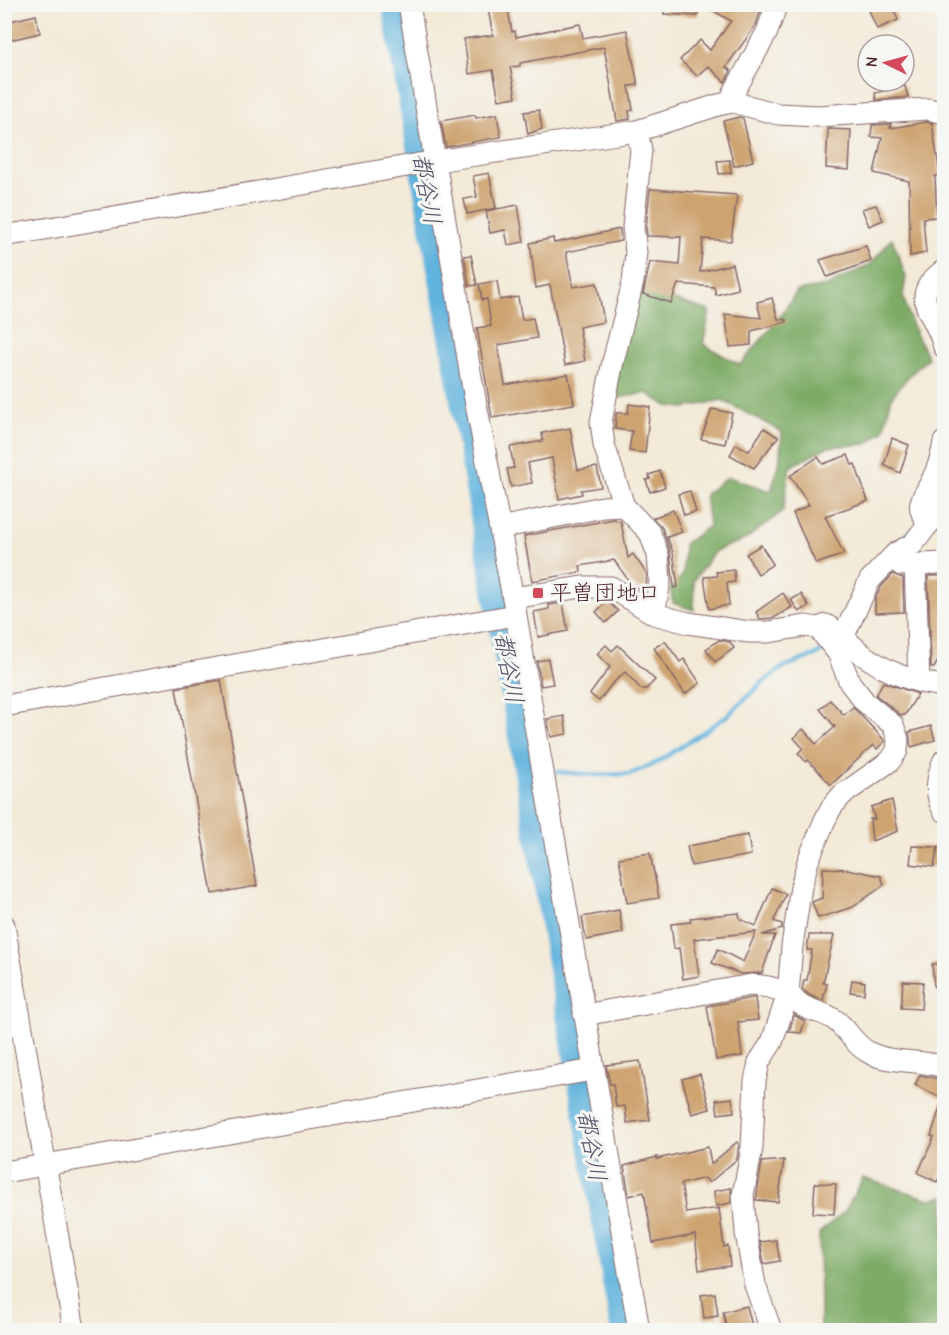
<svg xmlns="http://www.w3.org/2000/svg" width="949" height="1335" font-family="'Comic Neue','Klee One',sans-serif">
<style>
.forest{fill:#7eac66;stroke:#646648;stroke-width:1.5}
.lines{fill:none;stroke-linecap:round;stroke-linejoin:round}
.stream{stroke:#61b3dd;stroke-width:4.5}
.river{stroke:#61b3dd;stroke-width:27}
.building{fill:#cda370}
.minor-casing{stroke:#856668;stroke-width:23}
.minor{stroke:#fff;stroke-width:21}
.poi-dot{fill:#d1495b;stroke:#f6f6f2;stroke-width:2}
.labels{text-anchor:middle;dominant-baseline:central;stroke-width:6;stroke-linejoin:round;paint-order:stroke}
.poi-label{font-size:22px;fill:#4a1f2b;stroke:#f6f6f2;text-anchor:start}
.water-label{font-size:24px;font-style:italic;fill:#525369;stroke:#f6f6f2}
</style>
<rect width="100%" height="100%" fill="#f6f6f2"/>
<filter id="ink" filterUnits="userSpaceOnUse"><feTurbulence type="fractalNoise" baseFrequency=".0167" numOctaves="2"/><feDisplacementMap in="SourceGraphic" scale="12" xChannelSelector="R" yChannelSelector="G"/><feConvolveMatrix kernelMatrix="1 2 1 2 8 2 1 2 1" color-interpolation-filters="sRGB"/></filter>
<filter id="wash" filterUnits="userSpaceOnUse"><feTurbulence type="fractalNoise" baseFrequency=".008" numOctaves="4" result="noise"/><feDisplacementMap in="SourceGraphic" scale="24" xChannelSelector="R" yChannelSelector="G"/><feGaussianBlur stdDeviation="1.35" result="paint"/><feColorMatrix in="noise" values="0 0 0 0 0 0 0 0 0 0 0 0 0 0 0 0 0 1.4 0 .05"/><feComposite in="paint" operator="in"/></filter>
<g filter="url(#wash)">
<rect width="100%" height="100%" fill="#f3ead8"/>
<g class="forest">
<path d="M892 238 906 277 903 296 912 325 928 358 908 377 891 398 884 430 867 444 827 447 790 467 783 511 746 539 715 551 694 580V610L673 603 670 589 683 575 684 544 709 526 705 494 728 477 771 491 779 465 782 432 722 400 685 408 667 406 647 393 605 400 633 282 674 300 710 311 703 344 740 365 778 320 797 291 827 286 871 264Z"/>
<path d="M863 1178 930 1199 944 1196V1330H816L820 1327 819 1233 845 1211Z"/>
</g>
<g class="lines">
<g class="stream">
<path d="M898 542 913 530"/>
<path d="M558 772 597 775 630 774 658 762 727 716 764 681 784 667 818 654 827 648"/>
</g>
<path class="river" d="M395 4 624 1330"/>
</g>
<g id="blocks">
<g class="building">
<path d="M487 4H507L512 32 515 31 516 37 580 24 583 38 627 30 638 85 629 86 633 110 629 111 630 119 617 121 604 47 520 63V66L510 67 516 97 499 100 493 70 469 74 464 39 493 35Z"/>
<path d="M665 4H698V16L664 14Z"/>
<path d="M702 4H763L756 25 726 67 731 71 725 82 708 66 697 76 680 60 700 40 710 50 731 21Z"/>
<path d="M876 4H892L898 20 877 29 868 8Z"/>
<path d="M36 15 40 33 10 40 6 22Z"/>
<path d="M905 86 908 97 876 100 875 93Z"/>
<path d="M539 110 542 129 528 134 524 112Z"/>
<path d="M497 114 501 137 446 147 441 121 475 115 476 118Z"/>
<path d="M739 117 743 118 753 161 734 166 723 121Z"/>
<path d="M927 122 932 123 940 175 935 176 937 217 923 218 926 253 910 256 909 181 874 173 882 138 871 137 872 125 891 124 890 128Z"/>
<path d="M828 129 851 130 849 170 826 168Z"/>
<path d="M730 160 731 173 719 174 717 161Z"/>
<path d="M489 173 496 208 467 214 464 199 477 197 473 176Z"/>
<path d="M650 189 737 195 731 241 703 239 700 272 732 264 738 289 716 295 714 287 678 284 671 303 643 294 650 262 679 265 681 237 647 236 646 227Z"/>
<path d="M518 205 524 242 508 245 505 230 490 233 486 211Z"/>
<path d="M876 205 883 220 869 226 862 209Z"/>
<path d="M620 229 621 241 566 252 573 287 597 283 604 322 579 327 585 361 565 365 550 285 536 288 530 243 553 238 554 243Z"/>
<path d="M866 246 871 261 827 277 820 260Z"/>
<path d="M471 255 477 285 469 286 464 256Z"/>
<path d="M497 281 500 300 518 297 522 320 533 318 537 338 498 345 505 385 568 374 574 404 492 418 477 328 491 326 487 299 482 300 479 284Z"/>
<path d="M772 298 778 319 787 320V322L751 331V345L730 347 725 314 761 318 757 302Z"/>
<path d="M629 404 650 407 645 453 629 451 632 431 615 429 616 413H628Z"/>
<path d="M712 409 732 413 725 444 701 439Z"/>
<path d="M570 428 578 470 597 467 601 487 581 490 582 494 559 499 552 458 528 463 532 483 511 487 507 469 514 468 510 447 543 441 542 433Z"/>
<path d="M764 428 778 437 754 468 730 455 736 444 749 451Z"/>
<path d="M892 438 909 445 900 473 884 465Z"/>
<path d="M848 455 852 465 855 464 868 501 825 516 844 554 816 564 793 513 809 505 790 476 818 457 823 464Z"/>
<path d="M660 471 665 487 650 492 646 480 650 479 649 475Z"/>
<path d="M690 491 696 512 684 515 678 494Z"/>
<path d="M673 510 682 532 667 537 673 552 678 587 674 588 670 551 662 528 653 518Z"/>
<path d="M614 519 621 522 628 558 633 554 647 574 646 587 641 590 631 584 614 560 580 566 581 572 532 581 524 536Z"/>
<path d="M761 545 773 564 758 574 746 554Z"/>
<path d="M734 570 735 582 727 583 729 605 709 609 704 577 717 576 716 572Z"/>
<path d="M893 574 903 578 904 612 875 613V599L881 587Z"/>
<path d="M928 576H945V649L934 668H931Z"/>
<path d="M783 593 792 607 774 618 760 619 756 612Z"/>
<path d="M801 594 809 606 799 612 791 600Z"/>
<path d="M607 601 618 611 606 623 596 612Z"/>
<path d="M563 603 568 631 538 637 534 612 549 609V605Z"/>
<path d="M719 640 730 642 734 648 715 662 706 649Z"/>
<path d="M665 641 680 662 684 659 700 683 685 694 654 648Z"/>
<path d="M606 645 612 651 618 645 655 680 646 689H641L625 672 611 685 599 701 590 694 610 667 597 654Z"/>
<path d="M548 659 553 684 541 686 537 661Z"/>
<path d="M221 680 257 886 212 894 176 688Z"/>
<path d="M883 682 918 694 905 715H901L876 695Z"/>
<path d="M830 700 844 715 853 707 885 741 877 749 873 745 831 785 808 760 806 762 798 753 803 748 794 738 803 729 816 744 835 727 820 709Z"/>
<path d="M564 716 567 734 551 737 547 719Z"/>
<path d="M931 726 935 740 911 747 909 732Z"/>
<path d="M892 800 898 831 872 841 870 819H875L871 807Z"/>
<path d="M748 835 751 855 691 866 687 846Z"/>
<path d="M912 846 938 847 934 867 910 864Z"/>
<path d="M650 853 659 898 627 903 619 858Z"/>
<path d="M823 868 847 869 881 876 884 885 853 907 818 918 812 902 822 898Z"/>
<path d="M772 888 786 894 774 921 782 924V929L762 935H775L762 973 741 974 712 963 718 949 743 962 756 932 694 939 699 976 683 979 679 948 674 949 671 924 691 922 690 918 739 913 740 919 756 926Z"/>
<path d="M619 910 623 933 586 940 582 917Z"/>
<path d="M809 935H834L823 983 827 984 823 1000 811 996 802 989 804 980H807L812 950H807Z"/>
<path d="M945 963V986L934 987 932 964Z"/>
<path d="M852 980 865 982 864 994 850 992Z"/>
<path d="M903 981 923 982 921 1009 901 1008Z"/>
<path d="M752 998H755L758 1020 738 1022 742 1056 716 1060 707 1006Z"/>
<path d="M794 1015 805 1021 801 1033 789 1032Z"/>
<path d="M640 1061 650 1120 627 1123 625 1106 616 1107 613 1084H610L606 1065Z"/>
<path d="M700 1074 710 1109 692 1114 682 1079Z"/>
<path d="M920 1075 945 1080V1100L915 1085Z"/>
<path d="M732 1098 734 1112 718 1114 716 1100Z"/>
<path d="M942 1101H945V1165L937 1182 918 1173 934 1137 931 1136Z"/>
<path d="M737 1142 739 1144 737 1159 709 1183 705 1178 681 1184 686 1213 719 1208 724 1247 728 1246 730 1266 699 1270 695 1235 653 1243 644 1192 629 1196 624 1166 657 1157V1159L708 1147 711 1164Z"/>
<path d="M784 1160 778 1202 756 1200 762 1162Z"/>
<path d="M815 1183 836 1184 834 1214 813 1213Z"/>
<path d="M731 1188V1203L716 1206 714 1191Z"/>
<path d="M776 1240 780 1261 764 1264 760 1242Z"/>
<path d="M715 1293 718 1316 704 1318 701 1295Z"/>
<path d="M747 1306 753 1330H727L723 1312Z"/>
</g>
</g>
</g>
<g filter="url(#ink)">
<use href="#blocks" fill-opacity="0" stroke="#856668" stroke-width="1.5"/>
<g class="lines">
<g class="minor-casing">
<g id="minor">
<path d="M409 4 472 383 513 598 639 1330"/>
<path d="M733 102V94L767 32 777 4"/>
<path d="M637 131 641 150 633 227 636 252 633 282 612 366 601 422 604 445 624 506 650 533 658 555 660 581 654 614"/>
<path d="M4 236 436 161 637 131 718 105 733 102 778 114 818 116 928 109 944 113"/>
<path d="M944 270C905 298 937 314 944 347"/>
<path d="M929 524C912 504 924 498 932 480 938 468 942 455 944 442"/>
<path d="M500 528 603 507 624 506"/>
<path d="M915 564 919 681"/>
<path d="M901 565 944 563"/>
<path d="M513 598 582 587H611L654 614 688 623 749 632H769L805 626 818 628 826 625C842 633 852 647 866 657 888 672 918 685 944 685"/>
<path d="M843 637 870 580 896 553 913 544 939 510 944 497"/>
<path d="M4 706 515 615"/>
<path d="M944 760C937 776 934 795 944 811"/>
<path d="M4 925 74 1330"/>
<path d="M584 1015 751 985C764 986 775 987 787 994 793 997 799 1004 805 1007 815 1012 826 1013 835 1020 848 1029 853 1044 868 1052 890 1064 920 1059 944 1067"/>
<path d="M4 1172 593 1070"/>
<path d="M771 1330 755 1285 746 1233 743 1195 752 1148 755 1081 759 1062 772 1042 788 994 792 946 801 887 808 861 824 822 831 808 842 795 890 761 897 751 898 739 893 725 865 702 850 683 838 653 818 628"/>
</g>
</g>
<use href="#minor" class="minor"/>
</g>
</g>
<rect class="poi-dot" x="532" y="587" width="12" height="12" rx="3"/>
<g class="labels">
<g class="poi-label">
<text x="550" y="593">平曽団地口</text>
</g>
<g class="water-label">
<text transform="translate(427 189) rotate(80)">都谷川</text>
<text transform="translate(509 668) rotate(80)">都谷川</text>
<text transform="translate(592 1146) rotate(80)">都谷川</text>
</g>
</g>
<rect width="949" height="1335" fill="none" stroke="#f6f6f2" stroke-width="24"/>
<g transform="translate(886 63) rotate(275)"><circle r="28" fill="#f6f6f2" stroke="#b1a0a2" stroke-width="1.5"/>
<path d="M0-4.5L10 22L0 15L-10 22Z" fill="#d1495b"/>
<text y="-9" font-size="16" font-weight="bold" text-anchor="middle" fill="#4a1f2b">N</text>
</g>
</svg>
